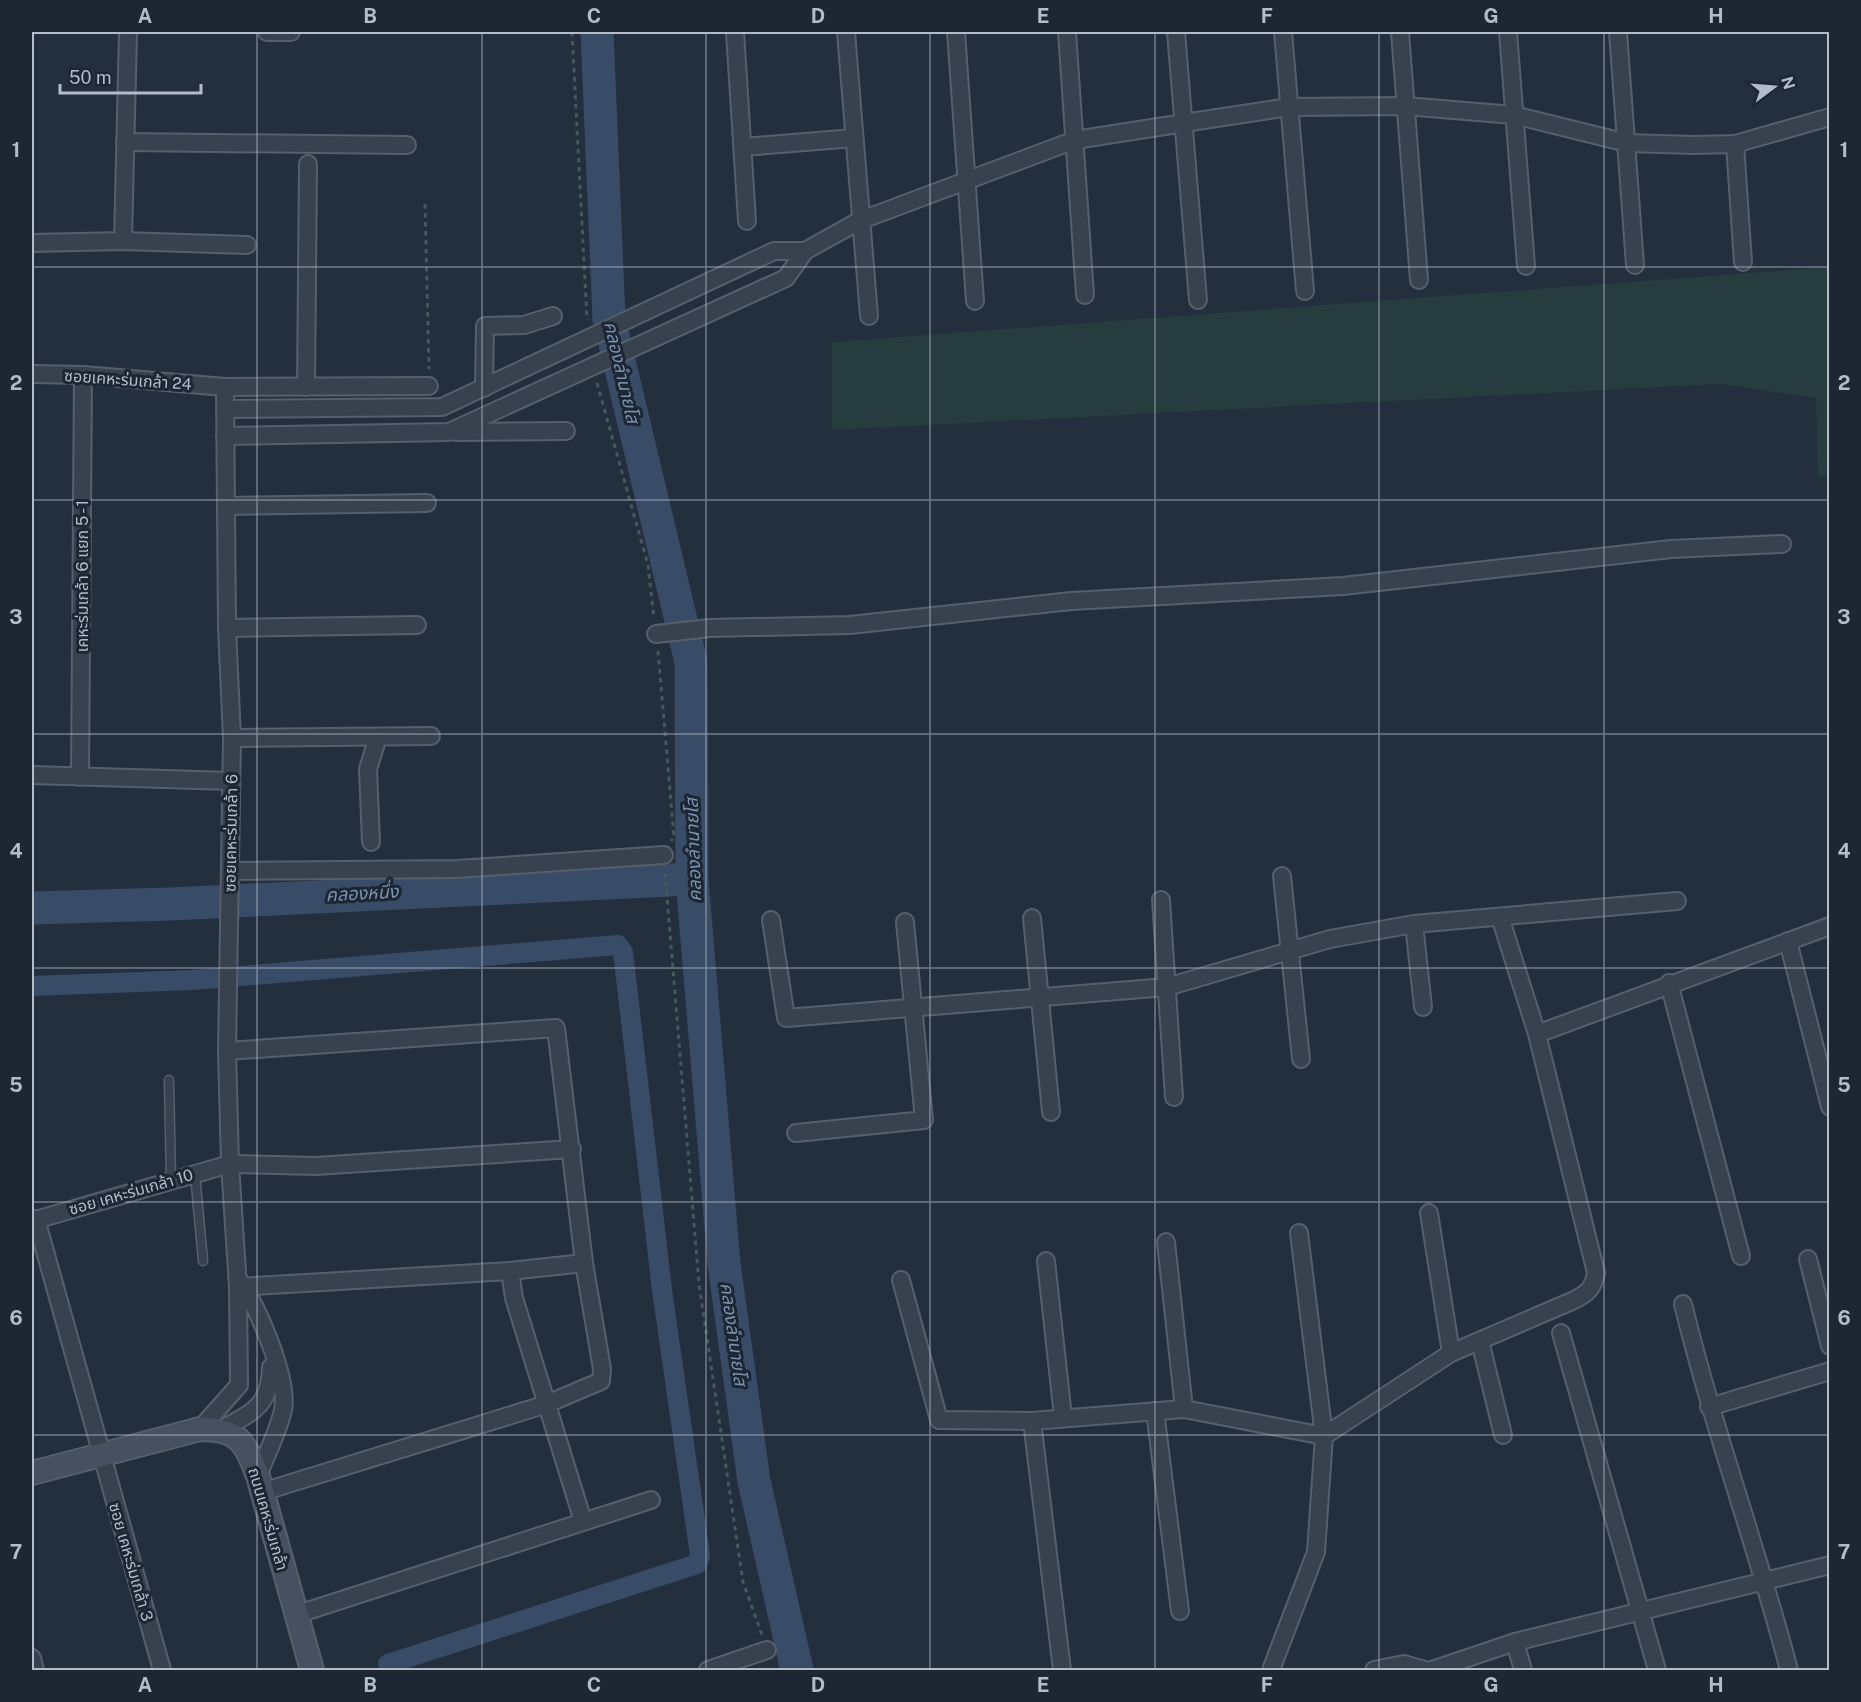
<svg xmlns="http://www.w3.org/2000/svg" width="1861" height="1702" font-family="'Public Sans','Noto Sans Thai',sans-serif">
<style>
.green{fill:#263c3f}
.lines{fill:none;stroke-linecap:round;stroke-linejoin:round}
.canal{stroke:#394c67;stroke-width:20}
.river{stroke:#394c67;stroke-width:33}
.lane-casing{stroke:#565f6c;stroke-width:11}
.street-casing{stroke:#565f6c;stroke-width:20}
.secondary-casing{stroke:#565f6c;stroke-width:26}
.path{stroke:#44595c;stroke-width:3;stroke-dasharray:4.5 4.5;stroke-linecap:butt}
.lane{stroke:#38414e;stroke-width:8}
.street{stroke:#38414e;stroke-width:16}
.secondary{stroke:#465061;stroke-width:22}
.grid{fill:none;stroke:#b4bcc9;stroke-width:1.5;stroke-opacity:0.55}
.labels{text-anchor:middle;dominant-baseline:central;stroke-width:6;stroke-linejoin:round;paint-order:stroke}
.street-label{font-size:16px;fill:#b4bcc9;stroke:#1d2633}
.water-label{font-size:18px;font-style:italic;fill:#7c92b1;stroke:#1d2633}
.neatline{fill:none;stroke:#b4bcc9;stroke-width:2}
.grid-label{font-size:20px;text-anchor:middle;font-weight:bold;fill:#b4bcc9}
</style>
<rect width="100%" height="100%" fill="#242f3e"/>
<path class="green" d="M1829 267V476L1818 477 1816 398 1721 384 832 430V342Z"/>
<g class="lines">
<path class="canal" d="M32 986 192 980 618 945 623 952 662 1290 700 1555 697 1564 388 1664 390 1670"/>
<g class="river">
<path d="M597 32 609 319 691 662 692 879 724 1264 754 1481 797 1670"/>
<path d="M32 908 170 904 692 879"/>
</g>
<g class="lane-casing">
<g id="lane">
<path d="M169 1080 171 1181"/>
<path d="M195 1174 203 1261"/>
</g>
</g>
<g class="street-casing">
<g id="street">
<path d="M267 32H291"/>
<path d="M735 32 747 221"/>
<path d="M846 32 869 316"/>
<path d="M956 32 975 301"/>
<path d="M1067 32 1085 295"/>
<path d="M1176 32 1198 300"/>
<path d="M1283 32 1305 291"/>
<path d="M1400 32 1419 280"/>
<path d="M1508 32 1526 266"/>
<path d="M1618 32 1635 265"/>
<path d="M125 142 407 145"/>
<path d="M1735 144 1743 262"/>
<path d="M744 147 854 138"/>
<path d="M123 241 128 32"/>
<path d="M32 243 123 241 247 245"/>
<path d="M32 374 83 375 225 387 429 386"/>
<path d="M306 387 308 164"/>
<path d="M484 388 485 326 524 325 553 316"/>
<path d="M225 409 442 407 774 251H805"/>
<path d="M456 432 566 431"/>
<path d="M225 436 449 432 786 278 805 251 859 221 1075 140 1184 123 1289 107 1405 106 1514 115 1627 143 1694 145 1735 144 1830 117"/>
<path d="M226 506 427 503"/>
<path d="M227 628 417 625"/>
<path d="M656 634 710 628 850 625 1071 601 1343 586 1671 549 1782 544"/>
<path d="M232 738 431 736"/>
<path d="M32 775 231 781"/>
<path d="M80 777 83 375"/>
<path d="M371 842 368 769 378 737"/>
<path d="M230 871 457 869 664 855"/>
<path d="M1282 876 1301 1059"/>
<path d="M1161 900 1174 1097"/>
<path d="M1500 917 1537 1034"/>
<path d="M1032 918 1051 1112"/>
<path d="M771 920 786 1018 1167 987 1330 939 1414 924 1677 901"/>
<path d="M1414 924 1423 1007"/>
<path d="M1788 941 1830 1107"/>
<path d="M1669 983 1741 1256"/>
<path d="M227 1051 556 1028 584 1263 510 1271 238 1287"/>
<path d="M796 1133 924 1120 905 922"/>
<path d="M1429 1213 1451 1353"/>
<path d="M36 1219 162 1670"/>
<path d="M32 1221 230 1164 316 1166 572 1149"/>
<path d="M1166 1242 1184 1409"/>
<path d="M1808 1259 1830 1346"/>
<path d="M1046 1261 1063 1417"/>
<path d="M510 1271 514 1298 583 1521"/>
<path d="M238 1279C257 1303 289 1380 283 1410 278 1432 266 1455 258 1476"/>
<path d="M901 1280 939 1420 1032 1421 1184 1409 1324 1436 1299 1233"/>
<path d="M1683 1304C1713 1428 1757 1547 1789 1670"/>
<path d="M1561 1333 1657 1670"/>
<path d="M1480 1341 1503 1435"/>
<path d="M1709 1407 1830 1371"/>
<path d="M1155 1411 1180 1611"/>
<path d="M1032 1421 1062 1670"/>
<path d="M200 1429 239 1385 238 1287 230 1164 227 1051 232 738 227 628 225 387"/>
<path d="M222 1429C253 1412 270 1406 271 1367"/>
<path d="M262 1492 547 1404 601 1381 602 1369 584 1263"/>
<path d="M295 1615 651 1500"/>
<path d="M1515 1642 1523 1670"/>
<path d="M32 1658 35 1670"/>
<path d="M708 1670 767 1650"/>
<path d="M1271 1670 1316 1552 1324 1436 1451 1353 1572 1301C1587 1294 1593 1289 1596 1273L1537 1034 1830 926"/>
<path d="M1374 1670 1404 1664 1425 1670"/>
<path d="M1432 1670 1515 1642 1830 1565"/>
</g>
</g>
<g class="secondary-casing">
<path id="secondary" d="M32 1473 200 1429C239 1429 245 1442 258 1476L312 1670"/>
</g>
<g class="path">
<path d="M572 32 587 320"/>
<path d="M425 204 429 369"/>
<path d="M597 383 648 565 654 618"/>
<path d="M658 651 674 837 671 841"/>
<path d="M665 873 699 1284 743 1582 762 1635"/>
</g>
<use href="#lane" class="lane"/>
<use href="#street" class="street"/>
<use href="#secondary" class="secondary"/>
</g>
<path class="grid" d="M257 32V1670M482 32V1670M706 32V1670M930 32V1670M1155 32V1670M1379 32V1670M1604 32V1670M32 267H1830M32 500H1830M32 734H1830M32 968H1830M32 1202H1830M32 1435H1830"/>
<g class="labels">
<g class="street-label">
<text transform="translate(128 380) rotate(4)">ซอยเคหะร่มเกล้า 24</text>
<text transform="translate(82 576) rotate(-90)">เคหะร่มเกล้า 6 แยก 5 - 1</text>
<text transform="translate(231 833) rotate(-89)">ซอยเคหะร่มเกล้า 6</text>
<text transform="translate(131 1192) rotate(-16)">ซอย เคหะร่มเกล้า 10</text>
<text transform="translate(268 1519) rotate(74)">ถนนเคหะร่มเกล้า</text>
<text transform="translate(131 1562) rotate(74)">ซอย เคหะร่มเกล้า 3</text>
</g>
<g class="water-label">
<text transform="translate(622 372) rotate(77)">คลองลำนายโส</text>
<text transform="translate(693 850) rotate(-92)">คลองลำนายโส</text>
<text transform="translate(362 893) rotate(-3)">คลองหนึ่ง</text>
<text transform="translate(734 1334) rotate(82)">คลองลำนายโส</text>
</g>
</g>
<rect width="1861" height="1702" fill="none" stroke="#1d2633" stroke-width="66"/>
<g transform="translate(1774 87) rotate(74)" stroke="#1d2633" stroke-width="4.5" paint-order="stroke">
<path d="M0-4.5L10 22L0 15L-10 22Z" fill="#b4bcc9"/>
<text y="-9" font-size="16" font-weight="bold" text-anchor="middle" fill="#b4bcc9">N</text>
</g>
<path d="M60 84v9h141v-9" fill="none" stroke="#b4bcc9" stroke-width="3"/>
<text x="69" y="84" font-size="18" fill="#b4bcc9" stroke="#1d2633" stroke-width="4.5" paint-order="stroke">50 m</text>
<rect x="33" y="33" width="1795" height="1636" class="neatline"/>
<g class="grid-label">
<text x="145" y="23">A</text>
<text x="370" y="23">B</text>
<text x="594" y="23">C</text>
<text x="818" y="23">D</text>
<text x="1043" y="23">E</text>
<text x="1267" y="23">F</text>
<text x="1491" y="23">G</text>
<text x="1716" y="23">H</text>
<text x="16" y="157">1</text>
<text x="1844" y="157">1</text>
<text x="16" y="390">2</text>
<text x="1844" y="390">2</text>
<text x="16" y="624">3</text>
<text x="1844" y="624">3</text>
<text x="16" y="858">4</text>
<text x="1844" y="858">4</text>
<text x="16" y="1092">5</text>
<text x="1844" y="1092">5</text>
<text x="16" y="1325">6</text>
<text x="1844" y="1325">6</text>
<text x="16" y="1559">7</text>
<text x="1844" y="1559">7</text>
<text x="145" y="1692">A</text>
<text x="370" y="1692">B</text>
<text x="594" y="1692">C</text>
<text x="818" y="1692">D</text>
<text x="1043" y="1692">E</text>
<text x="1267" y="1692">F</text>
<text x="1491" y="1692">G</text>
<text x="1716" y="1692">H</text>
</g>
</svg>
